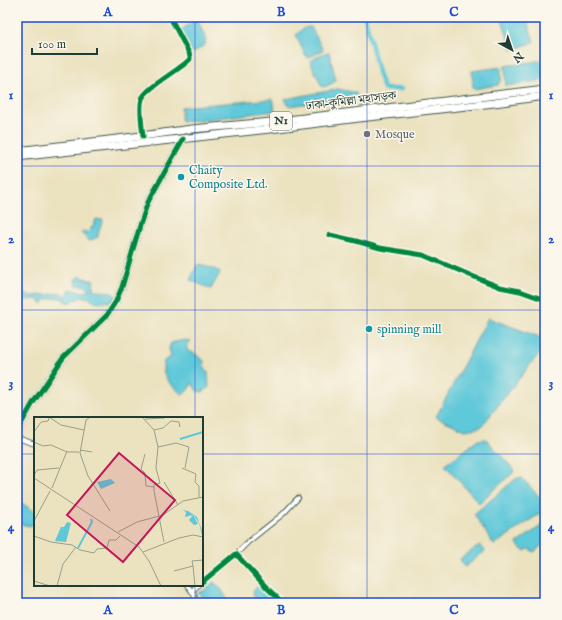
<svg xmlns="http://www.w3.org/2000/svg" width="562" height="620" font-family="'IM FELL English','Noto Serif Bengali',serif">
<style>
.water{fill:#5ec8d9;stroke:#3e8286}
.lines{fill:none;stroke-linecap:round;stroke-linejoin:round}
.canal{stroke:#5ec8d9;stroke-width:4.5}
.street-casing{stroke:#3e5649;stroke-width:6}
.secondary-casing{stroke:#3e5649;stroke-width:8}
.highway-casing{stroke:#3e5649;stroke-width:9}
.street{stroke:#fff;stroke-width:4}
.secondary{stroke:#fff;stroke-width:5.5}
.highway{stroke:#fff;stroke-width:7}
.cycleway-casing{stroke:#fbf7ec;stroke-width:8}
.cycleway{stroke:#00873e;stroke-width:5}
.grid{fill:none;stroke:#1d4ed8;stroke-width:1;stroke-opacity:0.55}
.worship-dot{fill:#6b7280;stroke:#fbf7ec;stroke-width:1.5}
.culture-dot{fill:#0f9aa8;stroke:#fbf7ec;stroke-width:1.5}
.labels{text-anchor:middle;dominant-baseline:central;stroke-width:3;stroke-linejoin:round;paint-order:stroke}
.shield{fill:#fbf7ec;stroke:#61756b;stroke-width:1}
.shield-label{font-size:11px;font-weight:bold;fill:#1f3d34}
.street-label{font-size:12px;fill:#1f3d34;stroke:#fbf7ec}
.worship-label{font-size:12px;fill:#5b616d;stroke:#fbf7ec;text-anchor:start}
.culture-label{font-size:12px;fill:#0d838f;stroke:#fbf7ec;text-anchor:start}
.inset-river{fill:none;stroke:#5ec8d9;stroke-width:2}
.inset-road{fill:none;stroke:#99a088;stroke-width:1}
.view{fill:#c2185b;fill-opacity:0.15;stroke:#c2185b;stroke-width:2}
.inset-edge{fill:none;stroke:#1f3d34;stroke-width:2}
.neatline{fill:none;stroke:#1d4ed8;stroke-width:1.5}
.grid-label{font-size:13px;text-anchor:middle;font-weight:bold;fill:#1d4ed8}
</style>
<rect width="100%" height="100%" fill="#fbf7ec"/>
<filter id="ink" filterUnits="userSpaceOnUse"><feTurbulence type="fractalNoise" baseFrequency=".025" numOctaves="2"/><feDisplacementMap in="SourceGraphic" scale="8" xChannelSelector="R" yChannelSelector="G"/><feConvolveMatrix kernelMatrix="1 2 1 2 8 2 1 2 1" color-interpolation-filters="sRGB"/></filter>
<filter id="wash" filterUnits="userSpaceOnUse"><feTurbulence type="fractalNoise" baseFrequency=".012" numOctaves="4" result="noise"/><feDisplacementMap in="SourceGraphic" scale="16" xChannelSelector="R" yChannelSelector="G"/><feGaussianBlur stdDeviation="0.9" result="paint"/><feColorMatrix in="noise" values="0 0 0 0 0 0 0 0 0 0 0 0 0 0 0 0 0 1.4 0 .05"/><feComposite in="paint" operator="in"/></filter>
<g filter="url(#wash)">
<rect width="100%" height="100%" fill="#ebe2c0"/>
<g class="water">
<path d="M501 17H526L534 42 512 50Z"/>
<path d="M197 19 206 39 205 45 193 53 180 31Z"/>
<path d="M311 27 323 50 308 58 304 53 296 35 304 28Z"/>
<path d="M329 52 336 80C332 84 328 86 322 87L310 61 320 55Z"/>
<path d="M545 60V80L506 86 505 66Z"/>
<path d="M501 67V79L498 85 473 89 472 71Z"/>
<path d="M338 89 356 93 357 96 354 97 289 106 285 99Z"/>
<path d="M273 99 275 111 200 120 181 121V107Z"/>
<path d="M96 219 103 220 99 230 98 237 89 241 87 239 86 237 81 233 85 231 88 233 94 224Z"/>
<path d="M197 265 208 267 219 271 220 273 211 289 190 280Z"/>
<path d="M79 276 89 280H94L93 285 94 290 99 291 111 292 116 296 113 301C107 301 100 304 95 302 91 301 91 298 87 297 84 297 80 298 77 299 70 301 72 305 63 300L64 298H52L44 300 43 304 39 301 38 299 26 300 17 296V292L32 296 61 293 66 296 70 290C78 289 84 295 90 290L87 288 85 285 82 286 76 285 75 279Z"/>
<path d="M488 318 545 339V346L481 427 465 430 436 417Z"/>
<path d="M184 340 191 341 186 346 188 351 194 353 204 361V367L208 373 209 387 205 391 201 392 197 391 192 383 188 390 184 394H181C170 383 160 377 164 361L171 357 169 348 171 343Z"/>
<path d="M486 439 515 471 479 503 445 465 478 440Z"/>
<path d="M517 478H522L545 503V510L494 545 474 514Z"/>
<path d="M20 502 35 512V522L30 526 24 525 17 521V505Z"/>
<path d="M545 523V543L534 552 529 549 524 551 520 548 517 543Z"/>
<path d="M480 545 485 551 465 567 460 559Z"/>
<path d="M214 582 221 589 230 603H208L198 593 205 590Z"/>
<path d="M259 585C267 588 273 596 275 603H261L254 597 253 593 254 590Z"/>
</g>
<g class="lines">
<path class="canal" d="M365 17 379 76 384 89H401"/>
</g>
</g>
<g filter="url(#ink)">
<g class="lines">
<g class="street-casing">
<g id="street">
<path d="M143 136C142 127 139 107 142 98 145 88 180 70 190 59V57L189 53 170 17"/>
<path d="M330 235 356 241 380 248 423 255 472 276 500 287 520 291 545 300"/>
<path d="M17 438 35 444"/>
<path d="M236 554 248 542 283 514 298 498"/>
<path d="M202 582 236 554 267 588 283 603"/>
<path d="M187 585 194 594 195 599 192 603"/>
<path d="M192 591 198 585"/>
</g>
</g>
<g class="secondary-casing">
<path id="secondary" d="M17 431 33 403 63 358 107 315 116 301 122 287 141 222 148 202 183 139"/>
</g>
<g class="highway-casing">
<g id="highway">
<path d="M17 151 134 137 192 129 271 122 545 89"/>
<path d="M17 157 270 129 359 118 494 103 545 96"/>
</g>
</g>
<use href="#street" class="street"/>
<use href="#secondary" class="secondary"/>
<use href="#highway" class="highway"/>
<g class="cycleway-casing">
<g id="cycleway">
<path d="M143 136C142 127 139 107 142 99 145 88 180 70 190 59V57L189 53 170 17"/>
<path d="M330 235 356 241 380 248 423 255 472 276 500 287 520 291 545 300"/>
<path d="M17 431 33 403 63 358 107 315 116 301 122 287 141 222 148 202 183 139"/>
<path d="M202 582 236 554 267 588 283 603"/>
</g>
</g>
<use href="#cycleway" class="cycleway"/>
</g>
</g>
<path class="grid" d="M195 17V418M367 17V603M17 166H545M17 310H545M17 454H35M202 454H545M195 585V603"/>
<circle class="worship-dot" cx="367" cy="134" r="4"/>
<g class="culture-dot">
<circle cx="181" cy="177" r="4"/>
<circle cx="369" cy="329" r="4"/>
</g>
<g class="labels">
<rect class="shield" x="270" y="112" width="22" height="18" rx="3"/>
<g class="shield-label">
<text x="281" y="121">N1</text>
</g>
<g class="street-label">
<text transform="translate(351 101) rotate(-7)">ঢাকা–কুমিল্লা মহাসড়ক</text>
</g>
<g class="worship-label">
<text x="375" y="134">Mosque</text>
</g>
<g class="culture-label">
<text x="189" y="170">Chaity<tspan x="189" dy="14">Composite Ltd.</tspan></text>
<text x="377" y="329">spinning mill</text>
</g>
</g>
<g transform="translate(34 417)">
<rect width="169" height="169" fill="#ebe2c0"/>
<path d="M77 62 81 66 67 72 63 65ZM149 93 154 94 163 100 169 116V122L165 106 161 100 159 98 164 107 160 108 155 103 159 98 151 100 152 95ZM33 105 37 106 32 125 21 124 27 110H30Z" fill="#5ec8d9"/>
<path class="inset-river" d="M146 22 169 15M44 131 58 105 57 102"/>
<path class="inset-road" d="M15 0 27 8 50 13M108 0 120 13 124 30 122 51 126 66 120 68V74L130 125M55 1 52 3 46 36 54 59 76 94M111 2 131 1M120 13 129 11 137 4 145 5 146 10M0 15 7 5 14 4 15 1M0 25 9 29 17 28 33 35H45M124 30 142 26 155 30 151 51M46 33 58 35M111 37 107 52 111 56 112 69 120 70M148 51 162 57 161 65 165 69V80M0 58 3 53 25 51M0 61 105 130 115 144 127 169M130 65 144 88M18 71 33 34M0 104 16 74M84 115 103 105 129 98 149 84 169 80M0 119 17 125 38 128 46 133 60 136 63 132 73 131 75 123H82L86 119M109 135 145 121 159 118 169 120M159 149 158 144 169 143M140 154 159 149 161 169M0 164 16 169M23 169 29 147 42 130"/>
<path class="view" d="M85 36 141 83 89 145 33 98Z"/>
<rect width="169" height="169" class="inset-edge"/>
</g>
<rect width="562" height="620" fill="none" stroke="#fbf7ec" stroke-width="44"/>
<g transform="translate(512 50) rotate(140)" stroke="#fbf7ec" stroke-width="3" paint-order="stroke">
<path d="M0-3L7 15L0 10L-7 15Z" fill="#1f3d34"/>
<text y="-6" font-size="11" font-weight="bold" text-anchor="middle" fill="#1f3d34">N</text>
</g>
<path d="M32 48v6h65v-6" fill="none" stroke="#1f3d34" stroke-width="2"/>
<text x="38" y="48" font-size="12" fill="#1f3d34" stroke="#fbf7ec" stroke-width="3" paint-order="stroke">100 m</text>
<rect x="22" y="22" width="518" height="576" class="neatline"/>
<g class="grid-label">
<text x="108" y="16">A</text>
<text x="281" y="16">B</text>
<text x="454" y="16">C</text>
<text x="11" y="99">1</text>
<text x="551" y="99">1</text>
<text x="11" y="243">2</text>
<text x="551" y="243">2</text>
<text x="11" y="387">3</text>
<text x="551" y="387">3</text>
<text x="11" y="531">4</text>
<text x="551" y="531">4</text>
<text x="108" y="614">A</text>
<text x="281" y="614">B</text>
<text x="454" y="614">C</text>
</g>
</svg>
